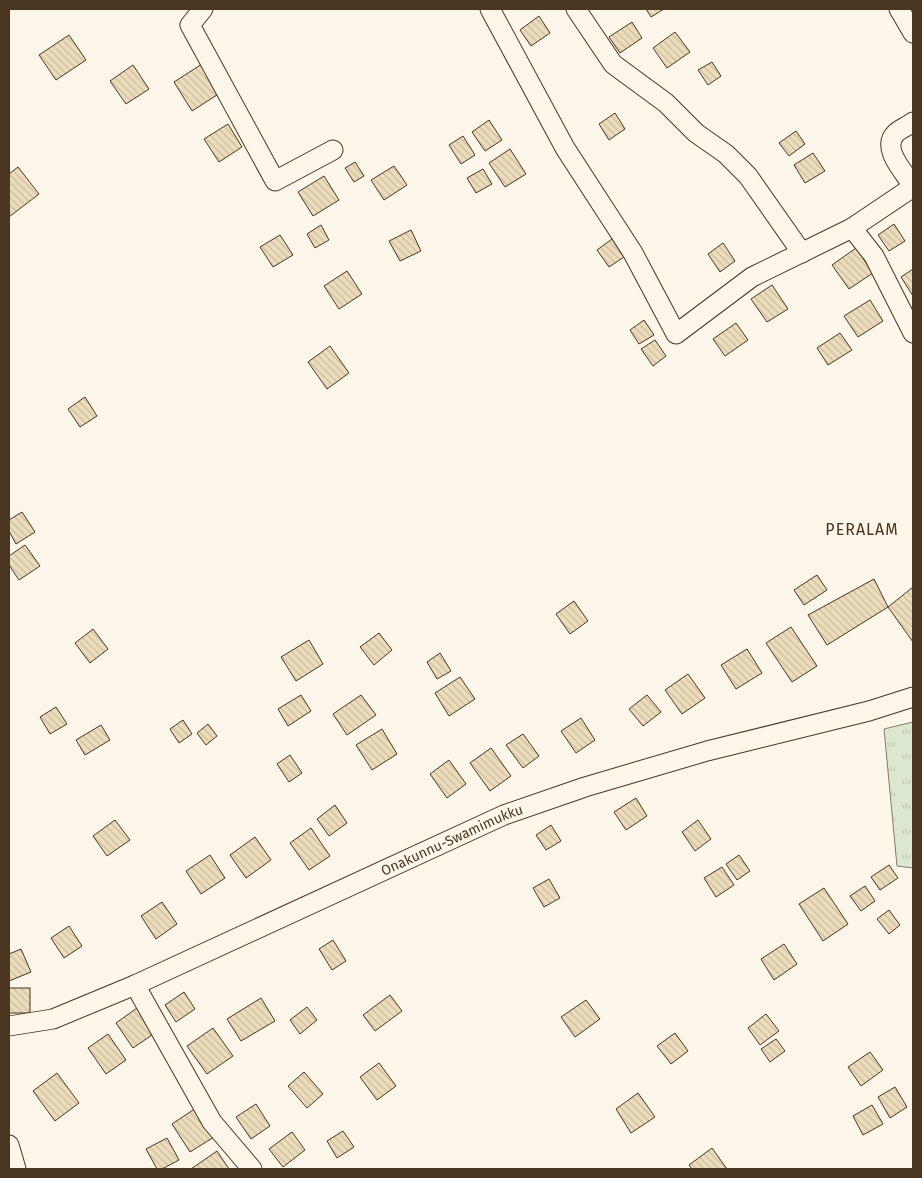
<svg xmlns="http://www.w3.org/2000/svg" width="922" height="1178" font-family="'Fira Sans',sans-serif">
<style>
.park{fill:url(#park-tufts);stroke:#887966}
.building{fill:url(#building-back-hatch);stroke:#4a3520}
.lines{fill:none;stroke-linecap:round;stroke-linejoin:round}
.minor-casing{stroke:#4a3520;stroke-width:21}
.minor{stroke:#fbf6e9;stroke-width:19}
.labels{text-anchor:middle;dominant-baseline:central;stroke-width:4;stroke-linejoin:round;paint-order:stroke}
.street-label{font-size:14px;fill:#4a3520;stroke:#fbf6e9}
.quarter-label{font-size:16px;letter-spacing:1px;fill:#4a3520;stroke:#fbf6e9}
</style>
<defs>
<pattern id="park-tufts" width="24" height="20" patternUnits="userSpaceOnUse" patternTransform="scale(1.25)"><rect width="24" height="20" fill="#dce7d0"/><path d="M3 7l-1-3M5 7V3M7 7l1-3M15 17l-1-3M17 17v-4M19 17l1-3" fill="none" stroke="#bec7b2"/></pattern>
<pattern id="building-back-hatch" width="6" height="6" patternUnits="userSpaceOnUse" patternTransform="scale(1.25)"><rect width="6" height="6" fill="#ecdcbc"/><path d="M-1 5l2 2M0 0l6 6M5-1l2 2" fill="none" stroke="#ccbda1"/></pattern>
</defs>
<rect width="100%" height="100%" fill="#fbf6e9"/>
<path class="park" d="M913 722V868L897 866 884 729Z"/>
<g class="building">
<path d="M646 9H664L651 17Z"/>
<path d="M539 16 550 33 531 46 520 30Z"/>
<path d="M632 22 642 38 620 53 609 37Z"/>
<path d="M675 32 690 52 667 68 653 48Z"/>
<path d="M69 35 86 60 56 80 39 55Z"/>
<path d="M712 62 721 76 708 85 698 70Z"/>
<path d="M202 64 220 93 192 111 174 82Z"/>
<path d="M133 65 149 89 126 104 110 81Z"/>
<path d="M615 113 625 129 609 140 599 124Z"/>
<path d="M489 120 502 140 485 151 472 132Z"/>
<path d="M228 124 242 147 219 162 204 139Z"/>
<path d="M796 131 805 144 789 156 779 143Z"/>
<path d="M463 136 475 155 461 164 449 145Z"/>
<path d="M510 149 526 174 505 187 489 163Z"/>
<path d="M813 153 825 171 805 183 794 165Z"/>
<path d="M355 162 364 176 354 182 345 168Z"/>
<path d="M394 166 407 185 384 200 371 180Z"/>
<path d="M18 167 39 194 9 217V174Z"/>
<path d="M483 169 492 184 476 193 467 178Z"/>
<path d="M324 176 339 200 313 216 298 192Z"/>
<path d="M894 224 905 241 889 251 878 235Z"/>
<path d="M321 225 329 240 315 248 307 234Z"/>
<path d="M411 230 421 251 400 261 389 241Z"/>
<path d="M280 235 293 255 273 267 260 247Z"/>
<path d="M612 239 624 257 609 267 597 250Z"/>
<path d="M723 243 735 261 720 272 708 254Z"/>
<path d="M856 248 873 273 849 289 832 265Z"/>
<path d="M913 269V296L901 277Z"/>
<path d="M347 271 362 294 339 309 324 286Z"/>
<path d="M772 285 788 309 767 322 751 299Z"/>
<path d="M870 300 883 321 858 337 844 316Z"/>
<path d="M644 320 654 335 639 344 630 330Z"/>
<path d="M736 323 748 340 725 356 713 339Z"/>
<path d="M840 333 852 350 828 365 817 348Z"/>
<path d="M655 340 666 356 653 366 641 349Z"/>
<path d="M330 346 349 373 327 389 308 362Z"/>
<path d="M85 397 97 416 80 427 68 409Z"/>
<path d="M22 512 35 532 16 544 9 531V520Z"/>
<path d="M25 545 40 566 19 580 9 565V556Z"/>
<path d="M817 575 827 590 804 605 794 590Z"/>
<path d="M874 579 888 607 827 645 808 615Z"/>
<path d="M913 587V642L888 607Z"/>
<path d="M574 601 588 621 570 634 556 614Z"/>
<path d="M791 627 817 666 792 682 766 643Z"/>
<path d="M93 629 108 649 90 663 75 643Z"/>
<path d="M379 633 392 650 374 665 360 647Z"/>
<path d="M309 640 323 664 296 681 281 657Z"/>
<path d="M747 649 762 673 736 689 721 665Z"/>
<path d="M440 653 451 671 437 679 427 662Z"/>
<path d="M688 674 705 698 682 714 665 690Z"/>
<path d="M460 677 475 699 449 716 435 693Z"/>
<path d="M301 695 311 711 288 726 278 709Z"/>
<path d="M361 695 376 715 347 735 333 714Z"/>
<path d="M647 695 661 712 643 726 629 709Z"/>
<path d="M56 707 67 724 50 734 40 717Z"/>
<path d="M581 718 595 740 576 753 561 731Z"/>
<path d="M183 720 192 734 179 743 170 729Z"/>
<path d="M208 724 217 736 206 745 197 733Z"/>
<path d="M101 725 110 740 85 755 76 740Z"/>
<path d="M382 729 397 754 372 770 356 745Z"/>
<path d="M523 734 539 756 523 768 506 745Z"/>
<path d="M491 748 511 776 490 791 470 763Z"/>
<path d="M290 755 302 773 289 782 277 764Z"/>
<path d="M449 760 466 784 447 798 430 774Z"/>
<path d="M636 798 647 816 626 830 614 812Z"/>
<path d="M335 805 347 823 329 836 317 819Z"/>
<path d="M115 820 130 840 107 856 93 836Z"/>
<path d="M698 820 711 839 695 851 682 832Z"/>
<path d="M551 825 561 841 546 850 536 835Z"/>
<path d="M311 828 330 856 309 870 290 843Z"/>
<path d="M255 837 271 860 246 878 230 855Z"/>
<path d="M210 855 225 878 201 894 186 871Z"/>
<path d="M739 855 750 871 737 880 726 864Z"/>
<path d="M889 865 898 878 880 890 871 877Z"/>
<path d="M722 867 734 885 716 897 704 878Z"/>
<path d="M549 879 560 898 544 907 533 888Z"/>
<path d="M865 886 875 901 861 911 850 896Z"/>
<path d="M824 888 848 924 823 941 799 904Z"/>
<path d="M162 902 177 924 156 939 141 916Z"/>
<path d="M889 910 900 925 889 934 877 919Z"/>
<path d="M69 926 82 946 64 958 51 938Z"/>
<path d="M333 940 346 961 332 970 319 949Z"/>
<path d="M784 944 797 964 774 980 761 959Z"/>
<path d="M21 949 31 972 9 981V954Z"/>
<rect x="9" y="988" width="21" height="25"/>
<path d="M184 992 195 1009 176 1022 165 1005Z"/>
<path d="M390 995 402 1011 375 1031 363 1015Z"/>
<path d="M261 998 275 1021 241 1041 227 1019Z"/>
<path d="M586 1000 600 1019 575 1037 561 1017Z"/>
<path d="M307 1007 317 1020 300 1034 290 1020Z"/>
<path d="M137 1008 155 1033 133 1048 116 1023Z"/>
<path d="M766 1014 779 1031 760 1045 748 1028Z"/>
<path d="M213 1028 233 1056 207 1074 187 1046Z"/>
<path d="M675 1033 688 1051 671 1064 657 1046Z"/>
<path d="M108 1034 126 1060 106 1074 88 1048Z"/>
<path d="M776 1039 785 1051 770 1062 761 1049Z"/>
<path d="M870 1052 883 1070 861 1086 848 1067Z"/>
<path d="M379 1063 396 1086 377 1100 360 1077Z"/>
<path d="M304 1072 323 1094 307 1108 288 1086Z"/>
<path d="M57 1073 79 1103 55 1121 33 1091Z"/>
<path d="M895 1087 907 1107 890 1118 878 1097Z"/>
<path d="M638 1093 655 1117 631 1133 616 1109Z"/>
<path d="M256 1104 270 1126 251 1139 236 1117Z"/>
<path d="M872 1105 883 1124 863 1135 853 1116Z"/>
<path d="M196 1108 214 1137 190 1152 172 1124Z"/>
<path d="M343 1131 354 1147 337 1158 327 1141Z"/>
<path d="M292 1132 305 1150 283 1167 269 1149Z"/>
<path d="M167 1138 179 1160 162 1169H157L146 1149Z"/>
<path d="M712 1148 727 1169H692L689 1165Z"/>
<path d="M217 1151 229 1169H191Z"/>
</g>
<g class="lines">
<g class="minor-casing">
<g id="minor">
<path d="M203 9 190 25 275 181 333 150"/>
<path d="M490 9 565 148 633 253 676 334 752 277 852 228 874 256 913 333"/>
<path d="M576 9 613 64 666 103 696 133 726 154 748 176 802 253"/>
<path d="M899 9 913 33"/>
<path d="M913 122C908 126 900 129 896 133 880 148 905 173 913 186"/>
<path d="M852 228 913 187"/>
<path d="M135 985 212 1122 252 1169"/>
<path id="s1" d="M9 1026 53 1019 135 985 504 815 585 787 707 751 869 711 913 697"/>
<path d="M9 1145 16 1169"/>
</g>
</g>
<use href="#minor" class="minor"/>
</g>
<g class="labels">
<g class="street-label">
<text stroke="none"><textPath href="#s1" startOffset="482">Onakunnu-Swamimukku</textPath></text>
</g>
<g class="quarter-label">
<text x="862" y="529">PERALAM</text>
</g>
</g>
<rect width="922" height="1178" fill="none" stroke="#4a3520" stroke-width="20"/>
</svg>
